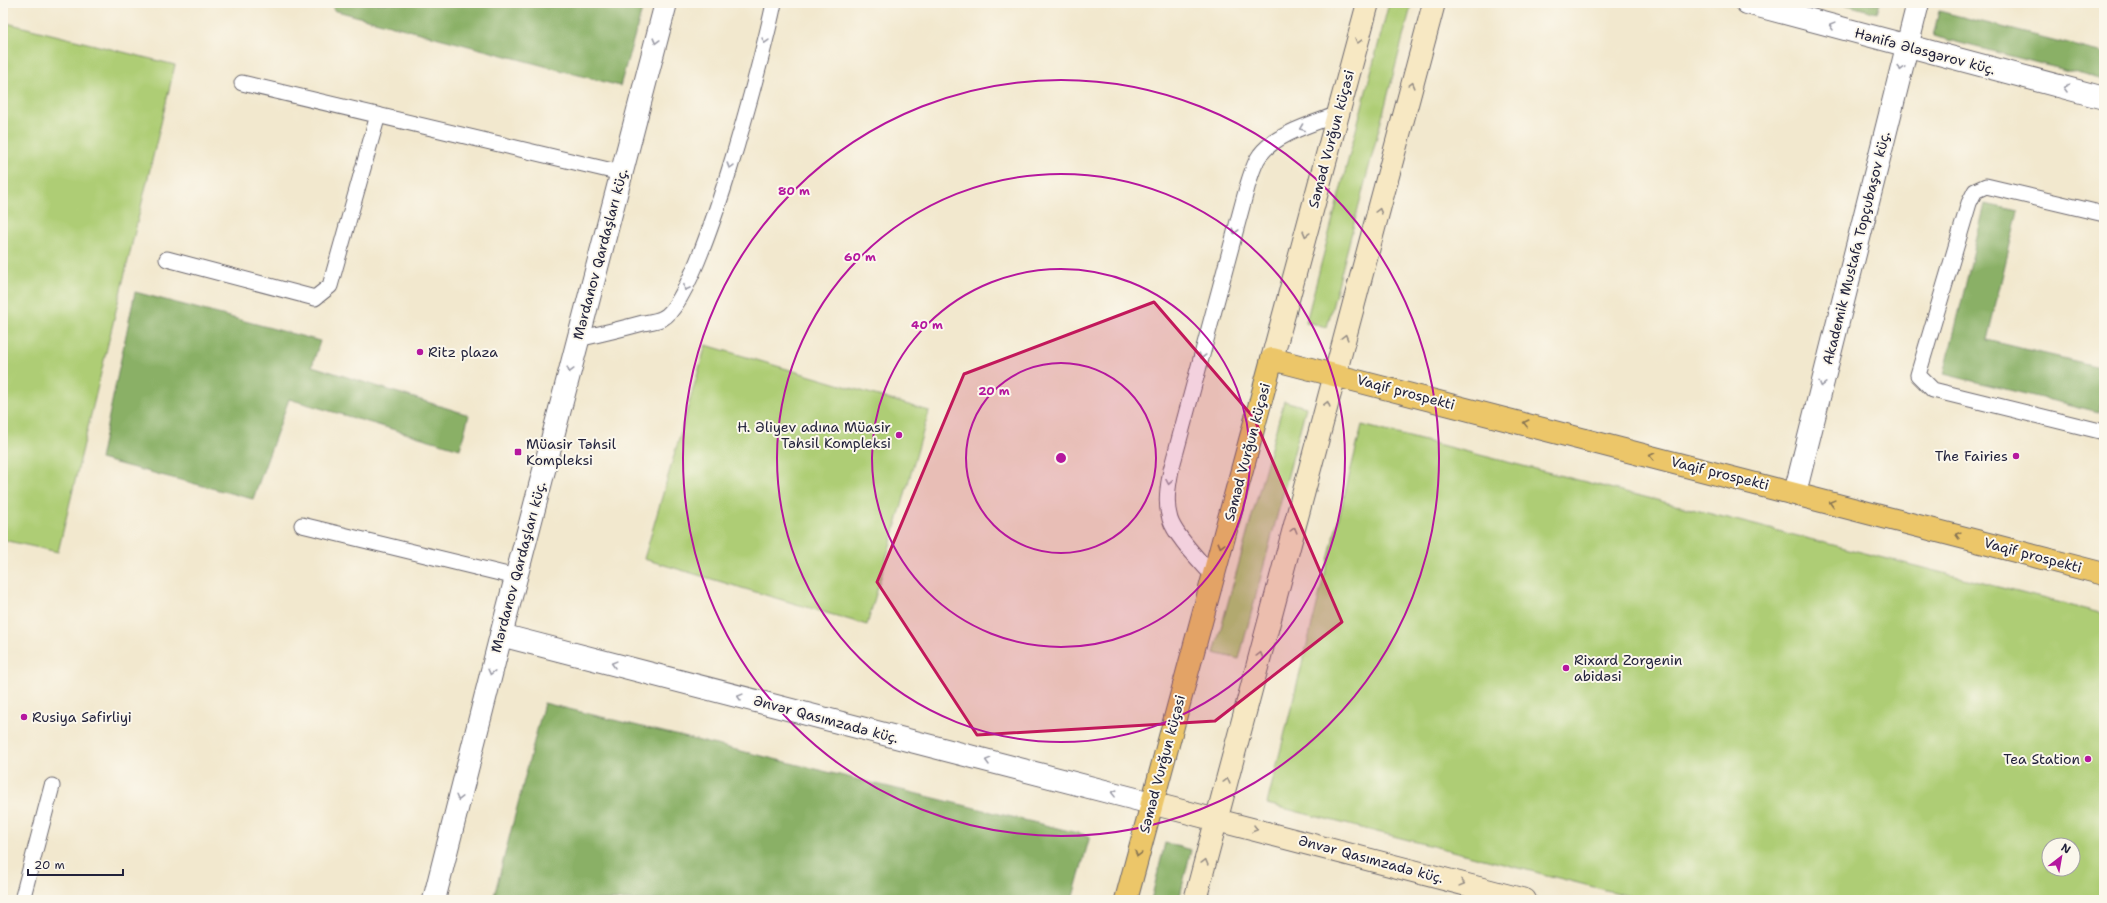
<svg xmlns="http://www.w3.org/2000/svg" width="2107" height="903" font-family="'Shantell Sans',sans-serif">
<style>
.green{fill:#aecd75;stroke:#687858;fill-rule:evenodd}
.forest{fill:#8ab066;stroke:#566950}
.lines{fill:none;stroke-linecap:round;stroke-linejoin:round}
.service-casing{stroke:#6b676e;stroke-width:17}
.minor-casing{stroke:#6b676e;stroke-width:24}
.tertiary-casing{stroke:#6b676e;stroke-width:24}
.secondary-casing{stroke:#6b676e;stroke-width:24}
.primary-casing{stroke:#6b676e;stroke-width:24}
.service{stroke:#fff;stroke-width:15}
.minor{stroke:#fff;stroke-width:22}
.tertiary{stroke:#fff;stroke-width:22}
.secondary{stroke:#f7e8c3;stroke-width:22}
.primary{stroke:#ecc669;stroke-width:22}
.oneway{stroke:#9c9ca7}
.oneway2{stroke:#978f86}
.oneway3{stroke:#877452}
.marked{fill:#c2185b;fill-opacity:0.2;stroke:#c2185b;stroke-width:3;stroke-linejoin:round}
.ring{fill:none;stroke:#b5179e;stroke-width:2}
.poi-dot{fill:#b5179e;stroke:#fbf7ec;stroke-width:1.5}
.labels{text-anchor:middle;dominant-baseline:central;stroke-width:4;stroke-linejoin:round;paint-order:stroke}
.street-label{font-size:14px;fill:#22223b;stroke:#fbf7ec}
.poi-label{font-size:14px;fill:#22223b;stroke:#fbf7ec;text-anchor:start}
.centre{fill:#b5179e;stroke:#fbf7ec;stroke-width:2}
.ring-label{font-size:12px;text-anchor:middle;font-weight:bold;fill:#b5179e;stroke:#fbf7ec;stroke-width:4;stroke-linejoin:round;paint-order:stroke}
</style>
<rect width="100%" height="100%" fill="#fbf7ec"/>
<filter id="ink" filterUnits="userSpaceOnUse"><feTurbulence type="fractalNoise" baseFrequency=".025" numOctaves="2"/><feDisplacementMap in="SourceGraphic" scale="8" xChannelSelector="R" yChannelSelector="G"/><feConvolveMatrix kernelMatrix="1 2 1 2 8 2 1 2 1" color-interpolation-filters="sRGB"/></filter>
<filter id="wash" filterUnits="userSpaceOnUse"><feTurbulence type="fractalNoise" baseFrequency=".012" numOctaves="4" result="noise"/><feDisplacementMap in="SourceGraphic" scale="16" xChannelSelector="R" yChannelSelector="G"/><feGaussianBlur stdDeviation="0.9" result="paint"/><feColorMatrix in="noise" values="0 0 0 0 0 0 0 0 0 0 0 0 0 0 0 0 0 1.4 0 .05"/><feComposite in="paint" operator="in"/></filter>
<g filter="url(#wash)">
<rect width="100%" height="100%" fill="#f2e8ce"/>
<g class="green">
<path d="M1389 3H1412L1327 327 1306 322Z"/>
<path d="M3 22 175 65 58 552 3 540Z"/>
<path d="M706 345 929 411 867 625 644 559Z"/>
<path d="M1284 401 1306 407 1239 659 1214 653Z"/>
<path d="M1362 425 2104 614V900H1645L1267 804ZM2049 845H2073V869H2049Z"/>
</g>
<g class="forest">
<path d="M335 3H644L620 86 333 10Z"/>
<path d="M1840 3H1880L1877 13Z"/>
<path d="M1939 11 2104 53V80L1933 36Z"/>
<path d="M1985 204 2018 211 1987 340 2104 368V393L2099 412 1944 374Z"/>
<path d="M135 292 320 341 312 366 469 415 460 449 289 399 253 499 100 459Z"/>
<path d="M544 703 1090 836 1072 900H493Z"/>
<path d="M1165 843 1191 850 1179 900H1151Z"/>
</g>
</g>
<g filter="url(#ink)">
<g class="lines">
<g class="service-casing">
<g id="service">
<path d="M242 83 621 173"/>
<path d="M2104 214 1986 186 1975 191 1969 203 1918 375 1933 390 2104 432"/>
<path d="M167 259 315 298 330 286 378 115"/>
<path d="M578 339C600 334 621 329 643 323 649 322 658 321 663 318 700 300 764 52 774 3"/>
<path d="M302 525 516 577"/>
<path d="M1213 576C1201 562 1175 536 1170 519 1165 503 1168 486 1171 470L1248 184C1251 175 1254 163 1260 155 1275 134 1315 123 1338 114"/>
<path d="M22 900 52 786"/>
</g>
</g>
<g class="minor-casing">
<g id="minor">
<path d="M1795 493 1918 3"/>
<path d="M501 635 1151 803"/>
<path d="M434 900 501 635 666 3"/>
</g>
</g>
<g class="tertiary-casing">
<path id="tertiary" d="M1747 3 2104 98"/>
</g>
<g class="secondary-casing">
<g id="secondary">
<path d="M1272 359 1368 3"/>
<path d="M1151 803 1525 900"/>
<path d="M1195 900 1434 3"/>
</g>
</g>
<g class="primary-casing">
<path id="primary" d="M1126 900 1272 359 2104 574"/>
</g>
<use href="#service" class="service"/>
<use href="#minor" class="minor"/>
<use href="#tertiary" class="tertiary"/>
<use href="#secondary" class="secondary"/>
<use href="#primary" class="primary"/>
</g>
<defs><path id="oneway-chevron" d="M-2-3.5L2.5 0L-2 3.5" fill="none" stroke-width="1.6" stroke-linecap="round" stroke-linejoin="round"/></defs>
<g class="oneway">
<use href="#oneway-chevron" transform="translate(1832 26) rotate(-165)"/>
<use href="#oneway-chevron" transform="translate(656 41) rotate(105)"/>
<use href="#oneway-chevron" transform="translate(765 41) rotate(106)"/>
<use href="#oneway-chevron" transform="translate(1901 68) rotate(104)"/>
<use href="#oneway-chevron" transform="translate(2066 88) rotate(-165)"/>
<use href="#oneway-chevron" transform="translate(1302 128) rotate(159)"/>
<use href="#oneway-chevron" transform="translate(730 166) rotate(106)"/>
<use href="#oneway-chevron" transform="translate(1235 231) rotate(105)"/>
<use href="#oneway-chevron" transform="translate(686 288) rotate(119)"/>
<use href="#oneway-chevron" transform="translate(1202 356) rotate(105)"/>
<use href="#oneway-chevron" transform="translate(570 370) rotate(105)"/>
<use href="#oneway-chevron" transform="translate(1822 384) rotate(104)"/>
<use href="#oneway-chevron" transform="translate(1169 482) rotate(100)"/>
<use href="#oneway-chevron" transform="translate(614 664) rotate(-165)"/>
<use href="#oneway-chevron" transform="translate(491 672) rotate(104)"/>
<use href="#oneway-chevron" transform="translate(740 697) rotate(-165)"/>
<use href="#oneway-chevron" transform="translate(988 761) rotate(-165)"/>
<use href="#oneway-chevron" transform="translate(1114 793) rotate(-166)"/>
<use href="#oneway-chevron" transform="translate(459 798) rotate(104)"/>
</g>
<g class="oneway2">
<use href="#oneway-chevron" transform="translate(1358 41) rotate(105)"/>
<use href="#oneway-chevron" transform="translate(1412 85) rotate(-75)"/>
<use href="#oneway-chevron" transform="translate(1379 211) rotate(-75)"/>
<use href="#oneway-chevron" transform="translate(1306 234) rotate(105)"/>
<use href="#oneway-chevron" transform="translate(1345 337) rotate(-75)"/>
<use href="#oneway-chevron" transform="translate(1327 404) rotate(-75)"/>
<use href="#oneway-chevron" transform="translate(1294 530) rotate(-75)"/>
<use href="#oneway-chevron" transform="translate(1260 655) rotate(-75)"/>
<use href="#oneway-chevron" transform="translate(1227 781) rotate(-75)"/>
<use href="#oneway-chevron" transform="translate(1255 829) rotate(15)"/>
<use href="#oneway-chevron" transform="translate(1205 862) rotate(-75)"/>
<use href="#oneway-chevron" transform="translate(1462 883) rotate(15)"/>
</g>
<g class="oneway3">
<use href="#oneway-chevron" transform="translate(1526 423) rotate(-166)"/>
<use href="#oneway-chevron" transform="translate(1652 456) rotate(-166)"/>
<use href="#oneway-chevron" transform="translate(1832 503) rotate(-165)"/>
<use href="#oneway-chevron" transform="translate(1958 535) rotate(-165)"/>
<use href="#oneway-chevron" transform="translate(1221 545) rotate(105)"/>
<use href="#oneway-chevron" transform="translate(1138 854) rotate(105)"/>
</g>
</g>
<path class="marked" d="M1154 302 1254 418 1342 622 1215 721 977 735 877 582 964 374Z"/>
<g class="ring">
<circle cx="1061" cy="458" r="95"/>
<circle cx="1061" cy="458" r="189"/>
<circle cx="1061" cy="458" r="284"/>
<circle cx="1061" cy="458" r="378"/>
</g>
<g class="poi-dot">
<circle cx="420" cy="352" r="4"/>
<circle cx="899" cy="435" r="4"/>
<rect x="514" y="448" width="8" height="8" rx="2"/>
<circle cx="2016" cy="456" r="4"/>
<circle cx="1566" cy="668" r="4"/>
<circle cx="24" cy="717" r="4"/>
<circle cx="2088" cy="759" r="4"/>
</g>
<g class="labels">
<g class="street-label">
<text transform="translate(1925 51) rotate(15)">Hənifə Ələsgərov küç.</text>
<text transform="translate(1331 139) rotate(-75)">Səməd Vurğun küçəsi</text>
<text transform="translate(1856 248) rotate(-76)">Akademik Mustafa Topçubaşov küç.</text>
<text transform="translate(600 254) rotate(-75)">Mərdanov Qardaşları küç.</text>
<text transform="translate(1406 392) rotate(15)">Vaqif prospekti</text>
<text transform="translate(1247 452) rotate(-75)">Səməd Vurğun küçəsi</text>
<text transform="translate(1720 473) rotate(14)">Vaqif prospekti</text>
<text transform="translate(2033 555) rotate(15)">Vaqif prospekti</text>
<text transform="translate(518 567) rotate(-75)">Mərdanov Qardaşları küç.</text>
<text transform="translate(826 719) rotate(15)">Ənvər Qasımzadə küç.</text>
<text transform="translate(1162 764) rotate(-75)">Səməd Vurğun küçəsi</text>
<text transform="translate(1371 859) rotate(15)">Ənvər Qasımzadə küç.</text>
</g>
<g class="poi-label">
<text x="428" y="352">Ritz plaza</text>
<text x="891" y="427" text-anchor="end">H. Əliyev adına Müasir<tspan x="891" dy="16">Təhsil Kompleksi</tspan></text>
<text x="526" y="444">Müasir Təhsil<tspan x="526" dy="16">Kompleksi</tspan></text>
<text x="2008" y="456" text-anchor="end">The Fairies</text>
<text x="1574" y="660">Rixard Zorgenin<tspan x="1574" dy="16">abidəsi</tspan></text>
<text x="32" y="717">Rusiya Səfirliyi</text>
<text x="2080" y="759" text-anchor="end">Tea Station</text>
</g>
</g>
<circle cx="1061" cy="458" r="6" class="centre"/>
<g class="ring-label">
<text x="794" y="195">80 m</text>
<text x="860" y="261">60 m</text>
<text x="927" y="329">40 m</text>
<text x="994" y="395">20 m</text>
</g>
<rect width="2107" height="903" fill="none" stroke="#fbf7ec" stroke-width="16"/>
<g transform="translate(2061 857) rotate(31)"><circle r="19" fill="#fbf7ec" stroke="#a4a2a5"/>
<path d="M0-3L7 15L0 10L-7 15Z" fill="#b5179e"/>
<text y="-6" font-size="11" font-weight="bold" text-anchor="middle" fill="#22223b">N</text>
</g>
<path d="M28 869v6h95v-6" fill="none" stroke="#22223b" stroke-width="2"/>
<text x="34" y="869" font-size="12" fill="#22223b" stroke="#fbf7ec" stroke-width="3" paint-order="stroke">20 m</text>
</svg>
